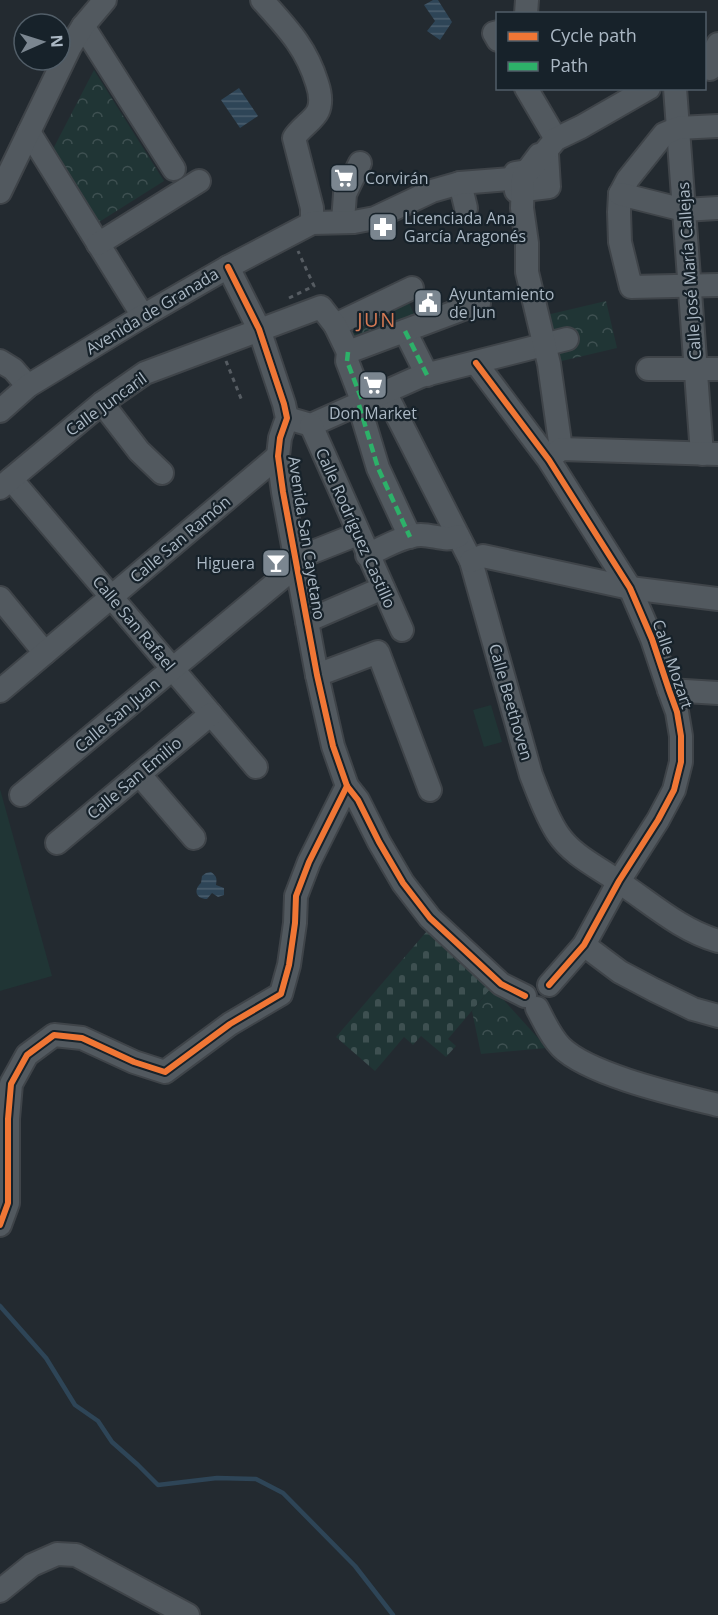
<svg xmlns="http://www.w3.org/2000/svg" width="718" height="1615" font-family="'Open Sans',sans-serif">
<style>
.grass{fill:#203535}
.cemetery{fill:url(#cemetery-stones)}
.park{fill:url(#park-crowns)}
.water{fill:url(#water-rules)}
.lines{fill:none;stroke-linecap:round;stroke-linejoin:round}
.stream{stroke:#2e4557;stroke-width:4.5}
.minor-casing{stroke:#3f4449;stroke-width:26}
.path{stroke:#565c62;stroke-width:3;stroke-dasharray:4.5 4.5;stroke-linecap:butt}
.minor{stroke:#52595f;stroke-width:22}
.quiet{stroke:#2db169;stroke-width:4.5;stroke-dasharray:9 4.5;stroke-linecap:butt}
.cycleway-casing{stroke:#17222a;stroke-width:10}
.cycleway{stroke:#f07635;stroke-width:6}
.labels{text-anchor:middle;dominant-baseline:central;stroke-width:4.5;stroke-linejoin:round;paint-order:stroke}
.poi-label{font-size:16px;fill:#abb8c4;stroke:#17222a;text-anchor:start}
.street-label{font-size:16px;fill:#abb8c4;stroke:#17222a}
.quarter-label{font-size:20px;letter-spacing:1.5px;fill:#d57a54;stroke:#17222a}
</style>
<defs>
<pattern id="cemetery-stones" width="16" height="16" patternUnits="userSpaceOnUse" patternTransform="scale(1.5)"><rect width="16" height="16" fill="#203535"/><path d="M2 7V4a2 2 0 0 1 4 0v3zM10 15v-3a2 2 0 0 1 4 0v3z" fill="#3e5051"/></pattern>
<pattern id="park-crowns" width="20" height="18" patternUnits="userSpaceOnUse" patternTransform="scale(1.5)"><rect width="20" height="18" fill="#203535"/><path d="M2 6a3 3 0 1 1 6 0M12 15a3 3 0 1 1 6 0" fill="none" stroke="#3e5051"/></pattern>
<pattern id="water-rules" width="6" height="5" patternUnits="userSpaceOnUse" patternTransform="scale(1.5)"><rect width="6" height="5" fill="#2e4557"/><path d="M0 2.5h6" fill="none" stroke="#4a5e6e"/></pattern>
</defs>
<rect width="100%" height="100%" fill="#232a30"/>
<g class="grass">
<path d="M491 705 502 742 484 747 473 710Z"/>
<path d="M0 789 52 976 0 991Z"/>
</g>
<path class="cemetery" d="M427 931 492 987 448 1039 456 1046 446 1057 421 1036 413 1045 404 1037 375 1071 336 1037Z"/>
<g class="park">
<path d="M94 70 164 181 99 222 52 151Z"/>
<path d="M406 296 417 321 351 350 340 325Z"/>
<path d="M606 301 617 348 549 364 538 317Z"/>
<path d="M492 987 547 1048 481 1054 472 1011Z"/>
</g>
<g class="water">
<path d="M433 0H438L452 22 440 40 427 31 435 21 424 5Z"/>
<path d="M239 88 258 116 240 128 221 100Z"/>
<path d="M211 872C217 876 217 879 216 885L224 888V895L218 897 212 893 207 899C196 899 193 890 201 883L202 876 206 873Z"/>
</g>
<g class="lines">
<path class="stream" d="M0 1306 46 1358 75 1405 98 1421 112 1442 138 1465 158 1485 217 1478 256 1479 283 1493 355 1566 393 1615"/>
<g class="minor-casing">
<g id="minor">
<path d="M262 0C287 28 306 47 317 83 320 92 322 102 318 111 314 120 300 128 294 138L312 208V223"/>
<path d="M526 14 527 0"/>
<path d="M83 26 174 169"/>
<path d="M498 32 494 33 498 40"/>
<path d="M710 69 713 53 718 44"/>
<path d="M526 88 556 139"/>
<path d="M675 88 702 454"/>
<path d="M718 126 678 128 664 134 628 179 620 194 619 212 620 242 631 287 718 285"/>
<path d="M29 132 143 316"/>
<path d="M547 154 549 187 516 191 515 173 527 171 539 155Z"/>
<path d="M460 183 466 208"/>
<path d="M0 192 70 47 83 26 105 0"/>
<path d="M620 194 684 210 718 208"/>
<path d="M343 221 345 194 360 163"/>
<path d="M98 244 199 181"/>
<path d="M228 267 259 329 284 404 287 418 280 438 278 456 283 492 317 675 333 746 347 786 358 800 379 842 403 883 430 918 501 984 525 996"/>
<path d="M335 325 412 288"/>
<path d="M405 331 427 375"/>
<path d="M348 352 347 361 363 403"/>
<path d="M0 361 13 369 28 386"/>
<path d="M476 363 549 460 630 588 652 639 669 690 677 712 681 736V762L674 790 658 820 619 881 584 945 549 985"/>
<path d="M648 369H718"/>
<path d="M385 392 471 561 531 775C539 795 546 816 558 834 573 856 598 867 619 882 651 903 680 930 718 941"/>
<path d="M102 403 139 451 162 473"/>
<path d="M359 405 378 468 410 537"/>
<path d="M0 411 28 386 143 316 228 267 312 223 354 222 375 218 432 191 460 183 523 178"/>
<path d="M287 418 311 425 421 376 567 339"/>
<path d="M311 425 402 630"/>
<path d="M561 449 549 364 527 272V243L522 208 523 178 556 139 581 127 649 88"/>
<path d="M549 459 561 449 717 454"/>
<path d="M11 479 256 767"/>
<path d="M0 488 102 403 145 373 321 307 335 325 348 352 479 303"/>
<path d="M367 555C383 548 404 535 421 535 435 535 446 542 458 536"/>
<path d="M295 559 358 534"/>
<path d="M471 561 483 556 630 588 718 599"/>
<path d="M0 598 45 653"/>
<path d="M307 621 383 588"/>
<path d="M317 675 378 652 430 790"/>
<path d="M669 690 718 693"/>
<path d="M0 691 278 456"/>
<path d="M139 774 194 838"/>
<path d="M21 795 296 566"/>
<path d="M57 843 211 714"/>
<path d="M584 945 620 972 654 990 693 1009 718 1016"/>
<path d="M537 1008C544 1021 550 1036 561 1047 589 1075 678 1095 718 1105"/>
<path d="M0 1225 8 1203V1119L11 1084 27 1055 54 1035 82 1038 134 1062 165 1072 230 1024 281 994 289 965 295 923 296 896 309 862 347 786"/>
<path d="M0 1591 32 1565 57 1554 76 1555 188 1615"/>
</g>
</g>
<g class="path">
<path d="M289 298 314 286 298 251"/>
<path d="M226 361 242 401"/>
</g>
<use href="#minor" class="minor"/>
<g class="quiet">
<path d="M405 331 427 375"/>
<path d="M348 352 347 361 363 403"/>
<path d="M359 405 378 468 410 537"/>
</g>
<g class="cycleway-casing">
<g id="cycleway">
<path d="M228 267 259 329 284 404 287 418 280 438 278 456 283 492 317 675 333 746 347 786 358 800 379 842 403 883 430 918 501 984 525 996"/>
<path d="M476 363 549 460 630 588 652 639 669 690 677 712 681 736V762L674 790 658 820 619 881 584 945 549 985"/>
<path d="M0 1225 8 1203V1119L11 1084 27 1055 54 1035 82 1038 134 1062 165 1072 230 1024 281 994 289 965 295 923 296 896 309 862 347 786"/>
</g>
</g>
<use href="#cycleway" class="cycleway"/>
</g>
<defs>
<g id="supermarket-square" transform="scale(1.5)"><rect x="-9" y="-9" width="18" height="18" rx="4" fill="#7b8690" stroke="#17222a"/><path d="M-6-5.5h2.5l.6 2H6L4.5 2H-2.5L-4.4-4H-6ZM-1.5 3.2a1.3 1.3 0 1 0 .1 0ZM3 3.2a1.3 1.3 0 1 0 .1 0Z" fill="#fff"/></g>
<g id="pharmacy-square" transform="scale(1.5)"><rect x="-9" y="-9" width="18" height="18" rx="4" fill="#7b8690" stroke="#17222a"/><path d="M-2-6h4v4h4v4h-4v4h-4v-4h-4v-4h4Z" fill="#fff"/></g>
<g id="civic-square" transform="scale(1.5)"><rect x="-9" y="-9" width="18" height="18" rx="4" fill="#7b8690" stroke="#17222a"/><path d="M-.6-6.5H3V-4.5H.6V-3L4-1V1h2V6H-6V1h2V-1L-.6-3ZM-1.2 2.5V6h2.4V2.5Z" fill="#fff"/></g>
<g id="bar-square" transform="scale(1.5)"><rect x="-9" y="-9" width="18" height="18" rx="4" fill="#7b8690" stroke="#17222a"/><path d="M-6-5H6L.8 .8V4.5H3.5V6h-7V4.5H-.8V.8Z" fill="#fff"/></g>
</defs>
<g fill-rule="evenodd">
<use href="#supermarket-square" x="344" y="178"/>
<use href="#pharmacy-square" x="383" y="227"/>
<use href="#civic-square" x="428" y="303"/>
<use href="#supermarket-square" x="373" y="385"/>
<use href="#bar-square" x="276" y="563"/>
</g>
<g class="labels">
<g class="poi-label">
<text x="365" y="178">Corvirán</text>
<text x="404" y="218">Licenciada Ana<tspan x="404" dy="18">García Aragonés</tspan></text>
<text x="449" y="294">Ayuntamiento<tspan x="449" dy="18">de Jun</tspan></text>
<text x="373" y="413" text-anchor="middle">Don Market</text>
<text x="255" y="563" text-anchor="end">Higuera</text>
</g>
<g class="street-label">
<text transform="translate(689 271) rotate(-94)">Calle José María Callejas</text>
<text transform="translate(152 311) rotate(-31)">Avenida de Granada</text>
<text transform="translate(106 404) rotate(-36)">Calle Juncaril</text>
<text transform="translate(356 528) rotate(66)">Calle Rodríguez Castillo</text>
<text transform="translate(307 538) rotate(81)">Avenida San Cayetano</text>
<text transform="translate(180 539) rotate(-40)">Calle San Ramón</text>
<text transform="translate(134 623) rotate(50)">Calle San Rafael</text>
<text transform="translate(673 664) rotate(71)">Calle Mozart</text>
<text transform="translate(511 702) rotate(74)">Calle Beethoven</text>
<text transform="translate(117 715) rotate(-40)">Calle San Juan</text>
<text transform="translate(134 778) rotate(-40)">Calle San Emilio</text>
</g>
<g class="quarter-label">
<text x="377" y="319">JUN</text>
</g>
</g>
<rect x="496" y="12" width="210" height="78" fill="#17222a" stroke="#525e68" stroke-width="1.5"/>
<rect x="508" y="32" width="30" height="9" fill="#f07635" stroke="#525e68" stroke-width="1.5"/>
<text x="550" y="42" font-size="18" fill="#abb8c4">Cycle path</text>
<rect x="508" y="62" width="30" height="9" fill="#2db169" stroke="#525e68" stroke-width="1.5"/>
<text x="550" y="72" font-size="18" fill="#abb8c4">Path</text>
<g transform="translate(42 42) rotate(87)"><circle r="28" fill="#17222a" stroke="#525e68" stroke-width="1.5"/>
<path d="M0-4.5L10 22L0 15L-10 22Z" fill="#7b8690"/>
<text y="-9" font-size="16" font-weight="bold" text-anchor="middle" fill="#abb8c4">N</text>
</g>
</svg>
